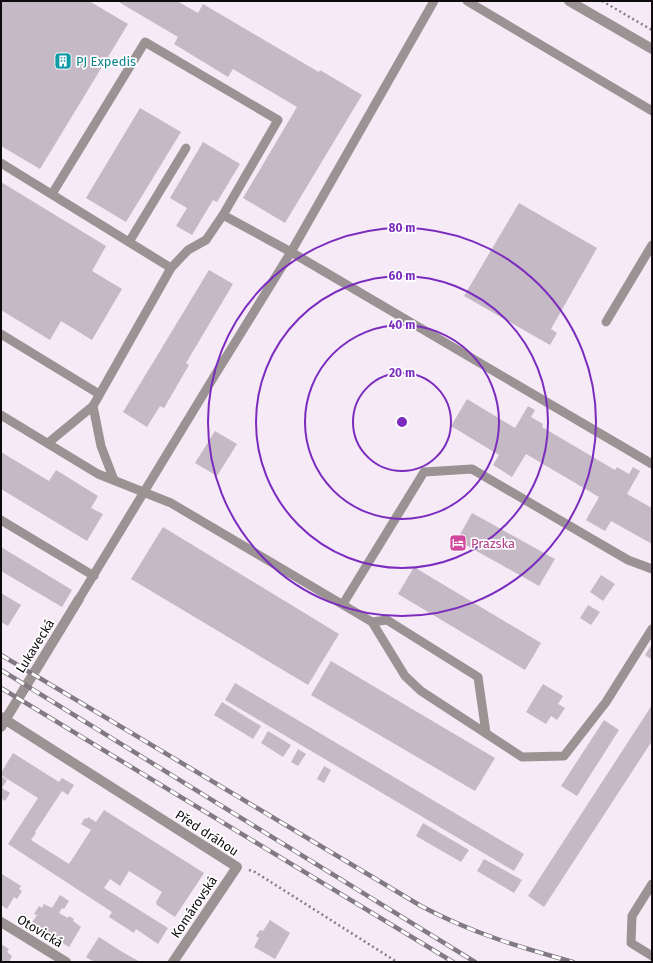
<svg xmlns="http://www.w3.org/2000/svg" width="653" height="963" font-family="'Fira Sans',sans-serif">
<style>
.building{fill:#c5b9c5}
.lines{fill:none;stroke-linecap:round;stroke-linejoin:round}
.path{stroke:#867e86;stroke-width:2.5;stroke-dasharray:2 3;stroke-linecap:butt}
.service{stroke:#9b9393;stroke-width:9}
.minor{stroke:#9b9393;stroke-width:10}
.rail-casing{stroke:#827a82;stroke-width:4.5}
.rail{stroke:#fff;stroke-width:3;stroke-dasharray:9;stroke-linecap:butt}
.ring{fill:none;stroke:#7b2cbf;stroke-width:2}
.labels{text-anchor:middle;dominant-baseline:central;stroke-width:3.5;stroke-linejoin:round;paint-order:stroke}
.culture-label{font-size:13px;fill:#0d838f;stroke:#fff;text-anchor:start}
.hotel-label{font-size:13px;fill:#b23c85;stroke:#fff;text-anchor:start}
.street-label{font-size:13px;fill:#0e0a0e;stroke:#fff}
.centre{fill:#7b2cbf;stroke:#fff;stroke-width:2}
.ring-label{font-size:12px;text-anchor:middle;font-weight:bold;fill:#7b2cbf;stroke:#fff;stroke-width:3.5;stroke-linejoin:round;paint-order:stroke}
</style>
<rect width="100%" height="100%" fill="#f6eaf6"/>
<g class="building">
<path d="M1 1H89L128 24 40 169 1 146Z"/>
<path d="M117 1H177L198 13 203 4 317 71 319 72 320 70 362 95 285 223 243 198 297 107 233 69 228 77 174 44 178 37Z"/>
<path d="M140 108 181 132 126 222 86 198Z"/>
<path d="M203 142 240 164 217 202 213 200 192 235 176 226 187 208 170 198Z"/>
<path d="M1 182 106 246 92 271 122 289 92 340 61 321 50 340 1 310Z"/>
<path d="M519 203 597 248 551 329 557 333 550 345 464 296Z"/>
<path d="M209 270 233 284 186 363 189 365 164 408 160 406 147 427 123 412Z"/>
<path d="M467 399 515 428 528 406 535 410 531 417 543 424 542 427 615 470 617 467 629 474 633 467 640 471 627 494 652 508V544L611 521 605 531 586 520 599 497 526 454 512 477 493 465 499 455 451 426Z"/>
<path d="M215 431 237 444 217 476 195 463Z"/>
<path d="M1 452 49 481 56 470 98 496 91 508 103 514 87 541 1 489Z"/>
<path d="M472 513 555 559 539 586 457 540Z"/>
<path d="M163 527 339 634 308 685 131 579Z"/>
<path d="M1 547 72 590 62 607 1 571Z"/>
<path d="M414 567 541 643 525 670 398 594Z"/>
<path d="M601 575 615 584 603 601 590 592Z"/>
<path d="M1 593 21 605 8 626 1 622Z"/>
<path d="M588 605 600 612 591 625 580 618Z"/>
<path d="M652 644V660L645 655Z"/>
<path d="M331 661 495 758 475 791 311 695Z"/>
<path d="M235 683 524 854 514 871 225 700Z"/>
<path d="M543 684 563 696 558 704 565 708 557 720 551 716 546 724 526 712Z"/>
<path d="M222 702 261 726 253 739 214 715Z"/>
<path d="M652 705V741L544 907 528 896Z"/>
<path d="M604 720 619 730 577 796 561 786Z"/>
<path d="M268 731 291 745 283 757 261 743Z"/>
<path d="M298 749 306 754 298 766 291 762Z"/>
<path d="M13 753 59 782 62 778 74 785 68 795 62 791 35 832 36 833 31 840 69 864 91 830 81 824 85 818 87 819 88 817 96 822 104 810 204 873 175 917 157 905 156 902 162 892 129 871 120 886 110 879 104 888 168 928 158 944 136 929 134 933 109 917 112 912 8 844 38 798 1 775V773Z"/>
<path d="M324 766 331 770 324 783 317 779Z"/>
<path d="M1 776 7 780 2 788 10 793 5 801 1 798Z"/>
<path d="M423 823 469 850 461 862 416 836Z"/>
<path d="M484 859 522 880 514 893 477 871Z"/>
<path d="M2 874 21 886 19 889 22 891 17 899 14 897 7 909 1 905Z"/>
<path d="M60 895 69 901 64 909 62 908 59 913 68 918 69 916 74 919 73 921 81 927 69 947 31 924 37 915 34 914 39 906 42 908 44 904 52 908Z"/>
<path d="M270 920 290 933 275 959 254 947 259 938 256 936 260 930 263 931Z"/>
<path d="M99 937 119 950 140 962H94L86 957Z"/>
<path d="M1 944 9 949 7 952 12 956 9 962H1Z"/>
</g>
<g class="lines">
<g class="path">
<path d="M602 1 652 30"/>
<path d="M249 870 255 872 397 962"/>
</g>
<g class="service">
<path d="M467 1 652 111"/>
<path d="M1 163 171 268"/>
<path d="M52 194 145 42 278 120 223 215"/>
<path d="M129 242 186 148"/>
<path d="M606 322 652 245"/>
<path d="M1 334 99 394"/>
<path d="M93 406 101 446 114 480"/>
<path d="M1 415 98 474 171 503 372 622 405 676 421 691 522 757 564 756 606 702 652 629"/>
<path d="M48 443 93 406 171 268 188 250 206 240 223 215 291 252 652 464"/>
<path d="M1 520 94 576"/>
<path d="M79 599 215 375 291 252 434 1"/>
<path d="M343 604 424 472 472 469 628 560 652 569"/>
<path d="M372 622 387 620 478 677 486 733"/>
<path d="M652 884 632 916 631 943 652 956"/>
</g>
<g class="minor">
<path d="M569 1 652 49"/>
<path d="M1 717 237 867 173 962"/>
<path d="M1 727 79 599"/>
<path d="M1 922 66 962"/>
</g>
<g class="rail-casing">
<g id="rail">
<path d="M1 655 421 906C472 933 519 947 573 962"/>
<path d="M1 670 475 962"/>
<path d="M1 688 453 962"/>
</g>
</g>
<use href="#rail" class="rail"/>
</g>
<g class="ring">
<circle cx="402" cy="422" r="49"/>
<circle cx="402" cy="422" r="97"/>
<circle cx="402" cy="422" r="146"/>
<circle cx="402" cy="422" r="194"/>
</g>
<defs>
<g id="building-square" transform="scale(0.9)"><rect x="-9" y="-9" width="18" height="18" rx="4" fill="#0f9aa8" stroke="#fff"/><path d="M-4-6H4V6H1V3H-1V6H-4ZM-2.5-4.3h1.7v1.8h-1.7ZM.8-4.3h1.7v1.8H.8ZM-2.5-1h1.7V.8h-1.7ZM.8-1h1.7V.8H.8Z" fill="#fff"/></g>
<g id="hotel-square" transform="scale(0.9)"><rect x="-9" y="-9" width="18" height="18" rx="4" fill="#d1479c" stroke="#fff"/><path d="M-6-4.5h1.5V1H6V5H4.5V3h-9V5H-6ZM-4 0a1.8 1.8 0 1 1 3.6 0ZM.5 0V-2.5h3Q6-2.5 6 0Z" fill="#fff"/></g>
</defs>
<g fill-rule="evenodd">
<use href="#building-square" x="63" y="61"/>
<use href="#hotel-square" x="458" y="543"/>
</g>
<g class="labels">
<g class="culture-label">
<text x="76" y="61">PJ Expedis</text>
</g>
<g class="hotel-label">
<text x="471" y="543">Prazska</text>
</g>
<g class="street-label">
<text transform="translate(35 646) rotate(-58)">Lukavecká</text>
<text transform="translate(207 833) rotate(33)">Před dráhou</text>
<text transform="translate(194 907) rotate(-56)">Komárovská</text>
<text transform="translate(40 931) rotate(31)">Otovická</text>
</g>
</g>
<circle cx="402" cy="422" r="6" class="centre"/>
<g class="ring-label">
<text x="402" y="232">80 m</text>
<text x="402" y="280">60 m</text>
<text x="402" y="329">40 m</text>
<text x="402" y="377">20 m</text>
</g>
<rect width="653" height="963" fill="none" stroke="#0e0a0e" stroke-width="4"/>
</svg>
